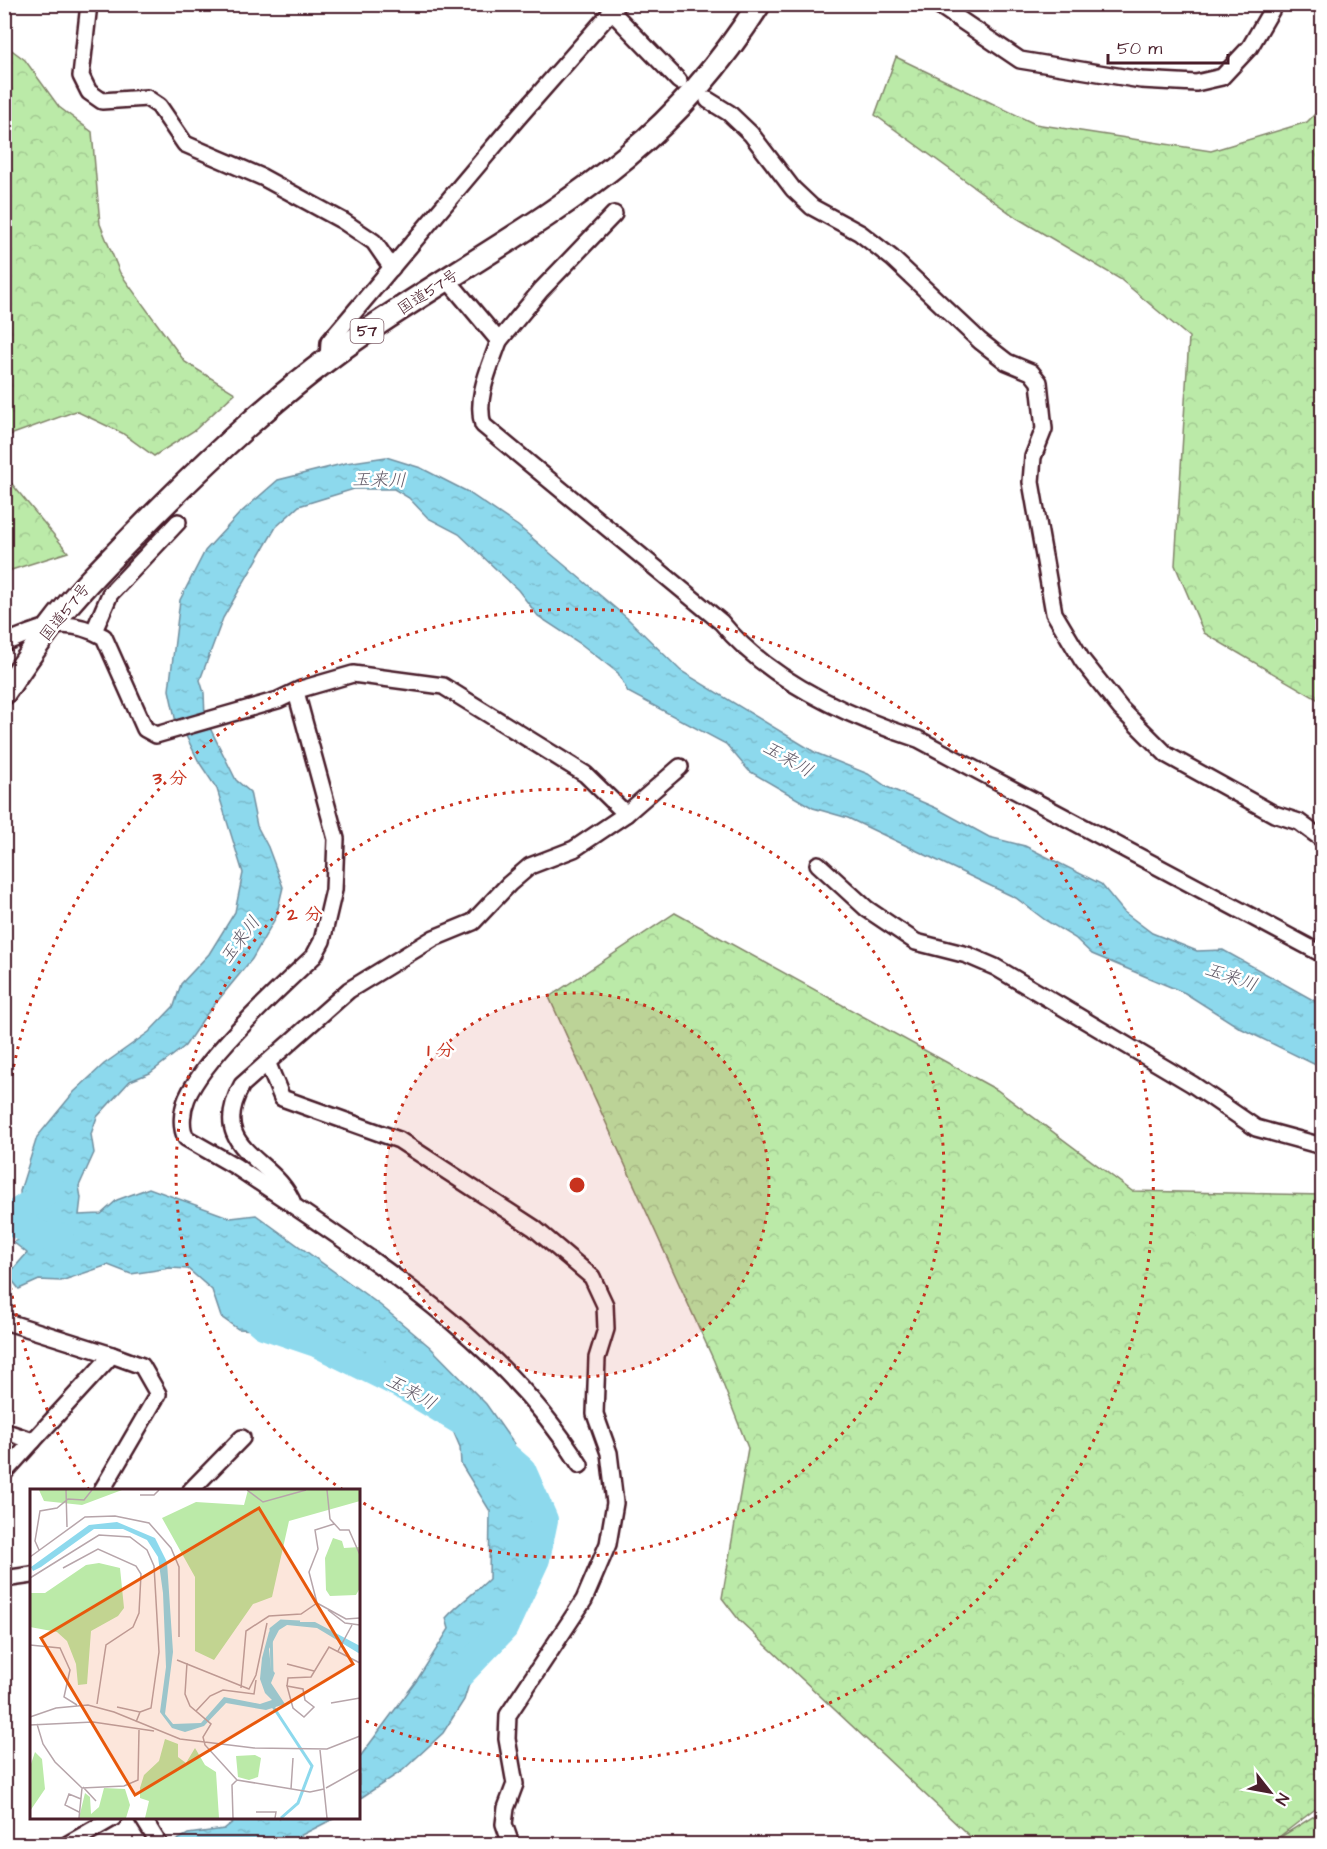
<svg xmlns="http://www.w3.org/2000/svg" width="1327" height="1849" font-family="'Architects Daughter','Klee One',sans-serif">
<style>
.forest{fill:url(#forest-crowns);stroke:#82846a;stroke-width:1.5}
.water{fill:url(#water-ripples);stroke:#728f9f;stroke-width:1.5}
.lines{fill:none;stroke-linecap:round;stroke-linejoin:round}
.river{stroke:#8dd9ed;stroke-width:28}
.minor-casing{stroke:#4a1f2b;stroke-width:20}
.highway-casing{stroke:#4a1f2b;stroke-width:27}
.minor{stroke:#fff;stroke-width:15}
.highway{stroke:#fff;stroke-width:22}
.ring{fill:none;stroke:#c8321e;stroke-width:3;stroke-dasharray:3 6}
.labels{text-anchor:middle;dominant-baseline:central;stroke-width:5;stroke-linejoin:round;paint-order:stroke}
.shield{fill:#fff;stroke:#80626b;stroke-width:1.5}
.shield-label{font-size:15px;font-weight:bold;fill:#4a1f2b}
.street-label{font-size:16px;fill:#4a1f2b;stroke:#fff}
.water-label{font-size:18px;font-style:italic;fill:#5e5765;stroke:#fff}
.inset-river{fill:none;stroke:#8dd9ed;stroke-width:3}
.inset-road{fill:none;stroke:#b7a5aa;stroke-width:1.5}
.view{fill:#e8590c;fill-opacity:0.15;stroke:#e8590c;stroke-width:3}
.inset-edge{fill:none;stroke:#4a1f2b;stroke-width:3}
.centre{fill:#c8321e;stroke:#fff;stroke-width:3}
.ring-label{font-size:18px;text-anchor:middle;font-weight:bold;fill:#c8321e;stroke:#fff;stroke-width:5;stroke-linejoin:round;paint-order:stroke}
</style>
<defs>
<pattern id="forest-crowns" width="20" height="18" patternUnits="userSpaceOnUse" patternTransform="scale(1.5)"><rect width="20" height="18" fill="#bbeaa8"/><path d="M2 6a3 3 0 1 1 6 0M12 15a3 3 0 1 1 6 0" fill="none" stroke="#a2c891"/></pattern>
<pattern id="water-ripples" width="26" height="14" patternUnits="userSpaceOnUse" patternTransform="scale(1.5)"><rect width="26" height="14" fill="#8dd9ed"/><path d="M2 4q2-2 4 0t4 0M15 11q2-2 4 0t4 0" fill="none" stroke="#7bbacb"/></pattern>
</defs>
<rect width="100%" height="100%" fill="#fff"/>
<filter id="ink" filterUnits="userSpaceOnUse"><feTurbulence type="fractalNoise" baseFrequency=".0167" numOctaves="2"/><feDisplacementMap in="SourceGraphic" scale="12" xChannelSelector="R" yChannelSelector="G"/><feConvolveMatrix kernelMatrix="1 2 1 2 8 2 1 2 1" color-interpolation-filters="sRGB"/></filter>
<g filter="url(#ink)">
<g class="forest">
<path d="M5 45 25 60 59 107 92 132 100 224 120 273 185 362 235 393 195 430 154 456 122 433 76 411 10 435 7 478 68 552 5 572Z"/>
<path d="M896 57 1035 124 1211 151 1307 122 1322 107V702L1204 633 1175 565 1189 337 1120 279 1017 218 875 115Z"/>
<path d="M675 913 997 1090 1132 1191 1322 1195V1804L1271 1843 1322 1811V1844H978L739 1620 722 1598 748 1448 714 1361 549 997Z"/>
</g>
<g class="water">
<path d="M386 457 421 468 466 491 518 526 627 618 681 671 816 753 868 774 887 787 936 808 989 837 1025 846 1101 884 1124 912 1152 933 1197 951 1223 950 1322 1005V1068L1240 1028 1185 993 1092 954 1075 938 1045 920 1016 898 848 818 813 808 749 771 726 744 628 692 618 673 581 644 538 616 518 590 459 534 428 518 409 498 394 489H354L299 506 276 527 223 618 200 680 204 693 205 718 236 780 250 792 257 826 268 847 283 887 276 917 252 959 206 1015 185 1046 150 1073 130 1081 97 1117 91 1134 94 1153 79 1186 81 1198 79 1215 101 1214 117 1200 149 1188 231 1218 256 1215 380 1305 430 1347 486 1404 514 1444 521 1477 517 1489 530 1519 532 1556 519 1567 511 1607 485 1633 464 1700 443 1733 402 1771 359 1799V1758L417 1680 449 1629 446 1618C459 1603 475 1593 489 1579L490 1511 461 1464 460 1447 451 1426 429 1398 409 1381 383 1383 355 1370 325 1341 294 1334 272 1314 259 1330 238 1329 221 1317 212 1290 188 1269 170 1268 131 1274 108 1265 61 1281 39 1280 19 1289 8 1275 27 1253 13 1242 27 1237 22 1223 20 1191 37 1137 74 1092 104 1064 149 1032 174 1006 181 984 209 954 235 912 243 873 217 789 199 762 186 736 177 727 169 690 180 600 205 551 239 514 278 480 346 463Z"/>
<path d="M238 1818H335L284 1844H170L188 1834 224 1829Z"/>
</g>
<g class="lines">
<g class="river">
<path d="M52 1189 6 1220 46 1237H60"/>
<path d="M234 1300 263 1325 316 1343 401 1385 477 1431 522 1470 544 1520 536 1559 504 1628 451 1684"/>
</g>
<g class="minor-casing">
<g id="minor">
<path d="M89 4 81 76 89 92 102 101 147 98 159 106 185 144 262 177 343 221 374 242 392 268"/>
<path d="M937 4 1020 60 1141 80 1196 83 1222 77 1250 47 1275 4"/>
<path d="M613 13 679 81"/>
<path d="M708 100 729 113 751 134 793 189 812 207 860 233 892 258 980 341 1007 362 1031 372 1039 382 1044 429 1033 457 1031 482 1054 613 1082 660 1121 709 1167 755 1274 814 1299 822 1322 839"/>
<path d="M447 279 499 341 541 290 614 214"/>
<path d="M499 341C490 367 475 397 483 425L721 622C769 681 847 716 918 739L1322 954"/>
<path d="M328 360 329 342 516 120 618 4"/>
<path d="M94 631 110 594 178 522"/>
<path d="M4 643C43 628 64 615 104 637L145 729 156 735 278 700 301 689 353 674 443 686 585 774 626 814"/>
<path d="M818 864 867 909 916 942 967 955 995 967 1192 1084 1256 1128 1322 1146"/>
<path d="M268 1064 282 1098 399 1140 534 1228 592 1277 605 1305 606 1329 597 1358 595 1414 609 1453 615 1503 608 1544 584 1600 508 1715 507 1739 515 1784 506 1808 504 1824 511 1844"/>
<path d="M292 1204 235 1166 186 1138C180 1127 182 1110 187 1098 205 1056 279 989 314 956L322 941 334 890 336 839 296 692"/>
<path d="M4 1321 112 1355 33 1441 4 1431"/>
<path d="M580 1465C511 1354 400 1278 294 1206 277 1157 205 1152 242 1085L349 990 434 938 473 922 509 884 530 866 574 849 626 814 680 767"/>
<path d="M4 1473 33 1441"/>
<path d="M102 1490 158 1394 142 1366 112 1355"/>
<path d="M191 1490 242 1438"/>
<path d="M4 1579 32 1575"/>
<path d="M143 1818 159 1844"/>
<path d="M68 1844 113 1818"/>
</g>
</g>
<g class="highway-casing">
<path id="highway" d="M4 693C20 670 35 647 52 625 76 593 105 565 132 537 205 462 283 388 370 329 455 271 547 222 627 156 679 113 723 61 759 4"/>
</g>
<use href="#minor" class="minor"/>
<use href="#highway" class="highway"/>
</g>
</g>
<circle cx="577" cy="1185" r="192" fill="#c8321e" fill-opacity=".12"/>
<g class="ring">
<circle cx="577" cy="1185" r="192"/>
<path d="M343 1490A384 384 0 1 1 360 1501"/>
<path d="M89 1490A576 576 0 0 1 5 1250M5 1120A576 576 0 1 1 361 1719"/>
</g>
<g class="labels">
<rect class="shield" x="350.5" y="319" width="33" height="24" rx="4.5"/>
<g class="shield-label">
<text x="367" y="331">57</text>
</g>
<g class="street-label">
<text transform="translate(428 292) rotate(-33)">国道57号</text>
<text transform="translate(65 612) rotate(-51)">国道57号</text>
</g>
<g class="water-label">
<text transform="translate(379 480) rotate(1)">玉来川</text>
<text transform="translate(788 759) rotate(30)">玉来川</text>
<text transform="translate(240 940) rotate(-53)">玉来川</text>
<text transform="translate(1231 977) rotate(19)">玉来川</text>
<text transform="translate(411 1392) rotate(29)">玉来川</text>
</g>
</g>
<g transform="translate(30 1489)">
<rect width="330" height="330" fill="#fff"/>
<path d="M9 1H92L52 16 14 12ZM218 1H330V12L259 32 242 108 223 115 184 171 165 162V88L132 29 166 13 214 16ZM303 49 312 52 314 59 330 58V99L326 106 300 107 296 101 295 69ZM69 74 90 79 94 119 88 127 61 142 57 195 48 196 46 175 37 152 27 143 0 138V104H15L56 76ZM135 250 148 255V268L156 274 165 259 175 276 186 283 189 329H115L119 312 110 309V299L114 286 129 272ZM5 263 12 270 15 300 0 322V278ZM74 299 95 300 100 316 96 329H49L55 304 60 308 61 325 69 318Z" fill="#bbeaa8"/>
<path d="M225 266 231 269 228 288 219 291 208 288 206 267Z" fill="#bbeaa8"/>
<path d="M87 33 125 49 137 73 143 163 135 225 143 235 171 234 194 208 230 215 242 211 235 204 230 190 232 169 239 143 251 133H285L330 157V165L287 139 257 136 249 141 239 160 241 180 245 184 241 194 255 215 236 221 196 214 174 237 155 243 142 239 130 223 136 178 133 104 128 68 117 51 93 40H64L11 78 3 82 1 78 59 36Z" fill="#8dd9ed"/>
<path class="inset-river" d="M242 184 241 140 251 132 270 133M242 216 282 277 268 314 251 329"/>
<path class="inset-road" d="M36 1 37 38M217 1 233 13 276 1M297 1 300 30 310 41H319L330 66M110 6H124L129 1M9 61 5 52 10 22 27 19 38 10 54 11 62 1M0 68 55 28 85 27 119 34 141 59 149 78V148M33 79 68 60 106 77 111 85 109 124 103 138 76 156 67 215M0 89 69 46 100 48 117 61 124 77 129 163 121 219 110 223M287 114 279 83 288 60 285 41 304 35M287 114 316 130 330 129M298 121 315 134 330 136M0 156 30 159 40 181 34 208 47 216M308 162 322 136M147 171 219 200 226 186 237 134M157 174 155 205 160 217 181 235 173 248 175 256 207 291 280 303 294 300M257 175 284 182M257 197 258 189 281 188 299 158 330 174M257 197 273 200 275 211 284 218 274 228 263 219ZM211 199 216 142 239 127 271 125 287 114M301 214 330 209M87 218 110 223 106 233M166 222 180 207 193 201 224 205 226 191M0 228 26 219 58 216 84 223 150 250 224 259 297 260 330 247M7 235 13 255 25 273 52 299 94 297 108 291 109 241M0 236 63 233 124 242M290 261 297 329M53 298 66 312M296 299 330 280M261 300 263 269M49 323 35 316 39 305 51 310M226 323H246L245 329M49 329 52 299M203 329 202 296 207 291"/>
<path class="view" d="M229 19 323 175 105 306 11 149Z"/>
<rect width="330" height="330" class="inset-edge"/>
</g>
<circle cx="577" cy="1185" r="9" class="centre"/>
<g class="ring-label">
<text x="170" y="784">3 分</text>
<text x="305" y="920">2 分</text>
<text x="441" y="1056">1 分</text>
</g>
<rect width="1327" height="1849" fill="none" stroke="#fff" stroke-width="24"/>
<rect x="12" y="12" width="1303" height="1825" fill="none" stroke="#4a1f2b" stroke-width="2" filter="url(#ink)"/>
<g transform="translate(1270 1792) rotate(121)" stroke="#ffffff" stroke-width="4.5" paint-order="stroke">
<path d="M0-4.5L10 22L0 15L-10 22Z" fill="#4a1f2b"/>
<text y="-9" font-size="16" font-weight="bold" text-anchor="middle" fill="#4a1f2b">N</text>
</g>
<path d="M1108 54v9h120v-9" fill="none" stroke="#4a1f2b" stroke-width="3"/>
<text x="1117" y="54" font-size="18" fill="#4a1f2b" stroke="#ffffff" stroke-width="4.5" paint-order="stroke">50 m</text>
</svg>
